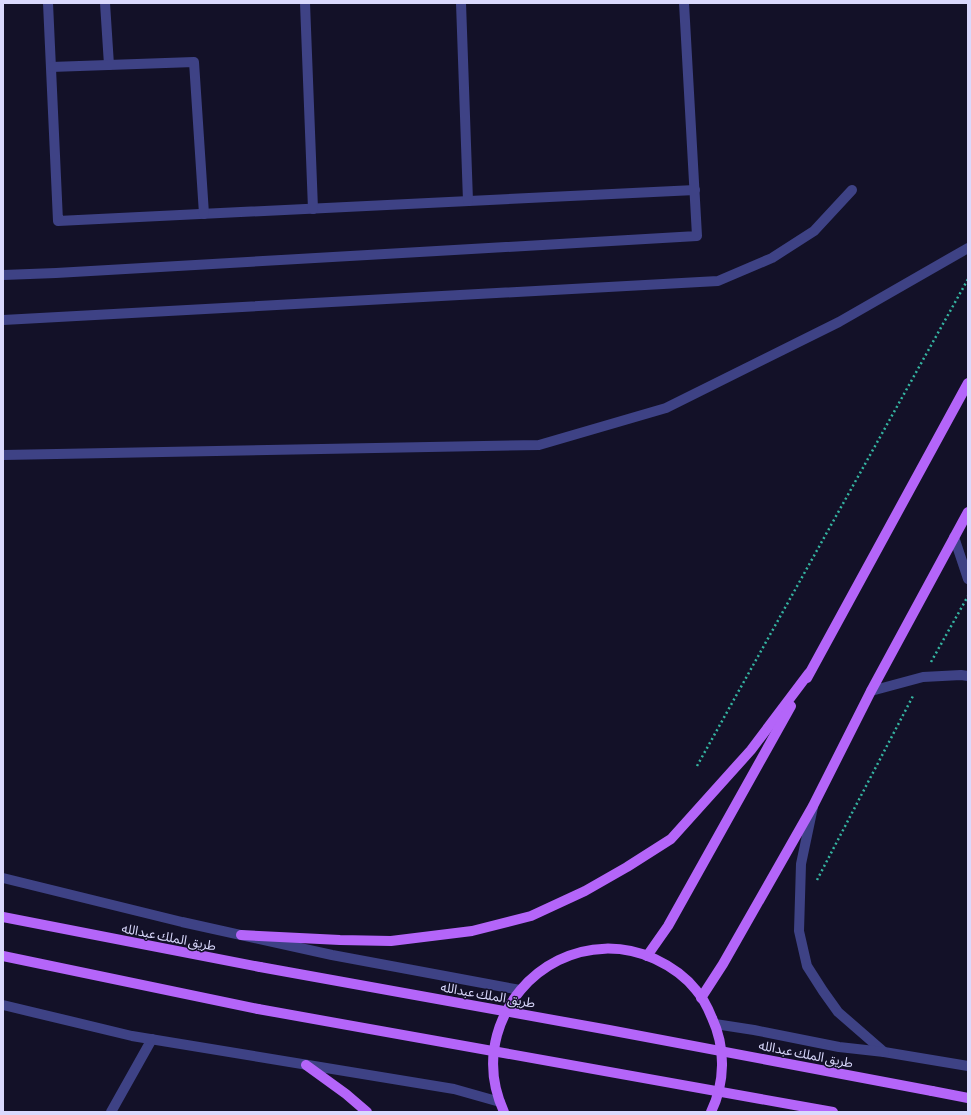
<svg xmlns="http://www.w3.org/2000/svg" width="971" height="1115" font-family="'Asap Condensed','Noto Sans Arabic',sans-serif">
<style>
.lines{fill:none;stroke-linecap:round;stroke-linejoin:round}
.path{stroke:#35b5a2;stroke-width:2.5;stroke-dasharray:2 3;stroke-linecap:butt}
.service{stroke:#3e4285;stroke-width:10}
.minor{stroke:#3e4285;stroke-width:10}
.tertiary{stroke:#3e4285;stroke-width:10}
.primary{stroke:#b465f9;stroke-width:10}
.primary-bridge{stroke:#b465f9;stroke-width:10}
.labels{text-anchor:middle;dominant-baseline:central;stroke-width:3;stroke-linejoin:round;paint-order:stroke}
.street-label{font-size:13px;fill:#dad9fd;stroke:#131128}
</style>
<rect width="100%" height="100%" fill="#131128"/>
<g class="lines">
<g class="path">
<path d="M931 662 968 596"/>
<path d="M697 766 968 279"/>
<path d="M817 880 913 696"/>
</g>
<g class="service">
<path d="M48 3 58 221 695 190"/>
<path d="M105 3 109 65"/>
<path d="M305 3 313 209"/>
<path d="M461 3 468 201"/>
<path d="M51 67 194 62 204 214"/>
<path d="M3 320 718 281 772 258 814 231 852 190"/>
</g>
<g class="minor">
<path d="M3 275 56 273 697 236 684 3"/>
<path d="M3 455 539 445 666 408 839 322 968 248"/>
<path d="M954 537 968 579"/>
<path d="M871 691 923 677 961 675 968 676"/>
<path d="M111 1112 152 1039"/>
</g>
<g class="tertiary">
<path d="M813 807 801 864 799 931 807 966 823 991 838 1012 884 1052 968 1066"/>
<path d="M3 878 182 922 332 955 520 990"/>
<path d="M3 1005 132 1036 454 1089 500 1102"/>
<path d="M715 1024 754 1030 839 1047 884 1052"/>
</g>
<g class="primary">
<path d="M807 678 968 383"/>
<path d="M3 917 260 967"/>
<path d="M241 935 340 940 391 941 472 931 531 916 585 891 627 867 671 839 751 750 809 673"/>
<path d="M3 956 258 1009"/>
<path d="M647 956 668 926 791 706"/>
<path d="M701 998 723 964 813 806 871 691 968 512"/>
<path d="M306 1065 346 1094 367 1112"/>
<path d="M932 1091 968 1098"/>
<path d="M504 1112C493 1088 490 1061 497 1035 516 967 589 929 655 959 670 966 685 976 696 990 703 998 708 1008 712 1018 726 1048 725 1083 711 1112"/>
</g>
<g class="primary-bridge">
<path d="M260 967 609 1030 932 1091"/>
<path d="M258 1009 833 1112"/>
</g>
</g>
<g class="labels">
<g class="street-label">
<text transform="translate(169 937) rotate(11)">طريق الملك عبدالله</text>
<text transform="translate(488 995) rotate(10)">طريق الملك عبدالله</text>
<text transform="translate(806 1054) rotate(11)">طريق الملك عبدالله</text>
</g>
</g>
<rect width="971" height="1115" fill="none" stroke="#dad9fd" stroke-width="8"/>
</svg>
